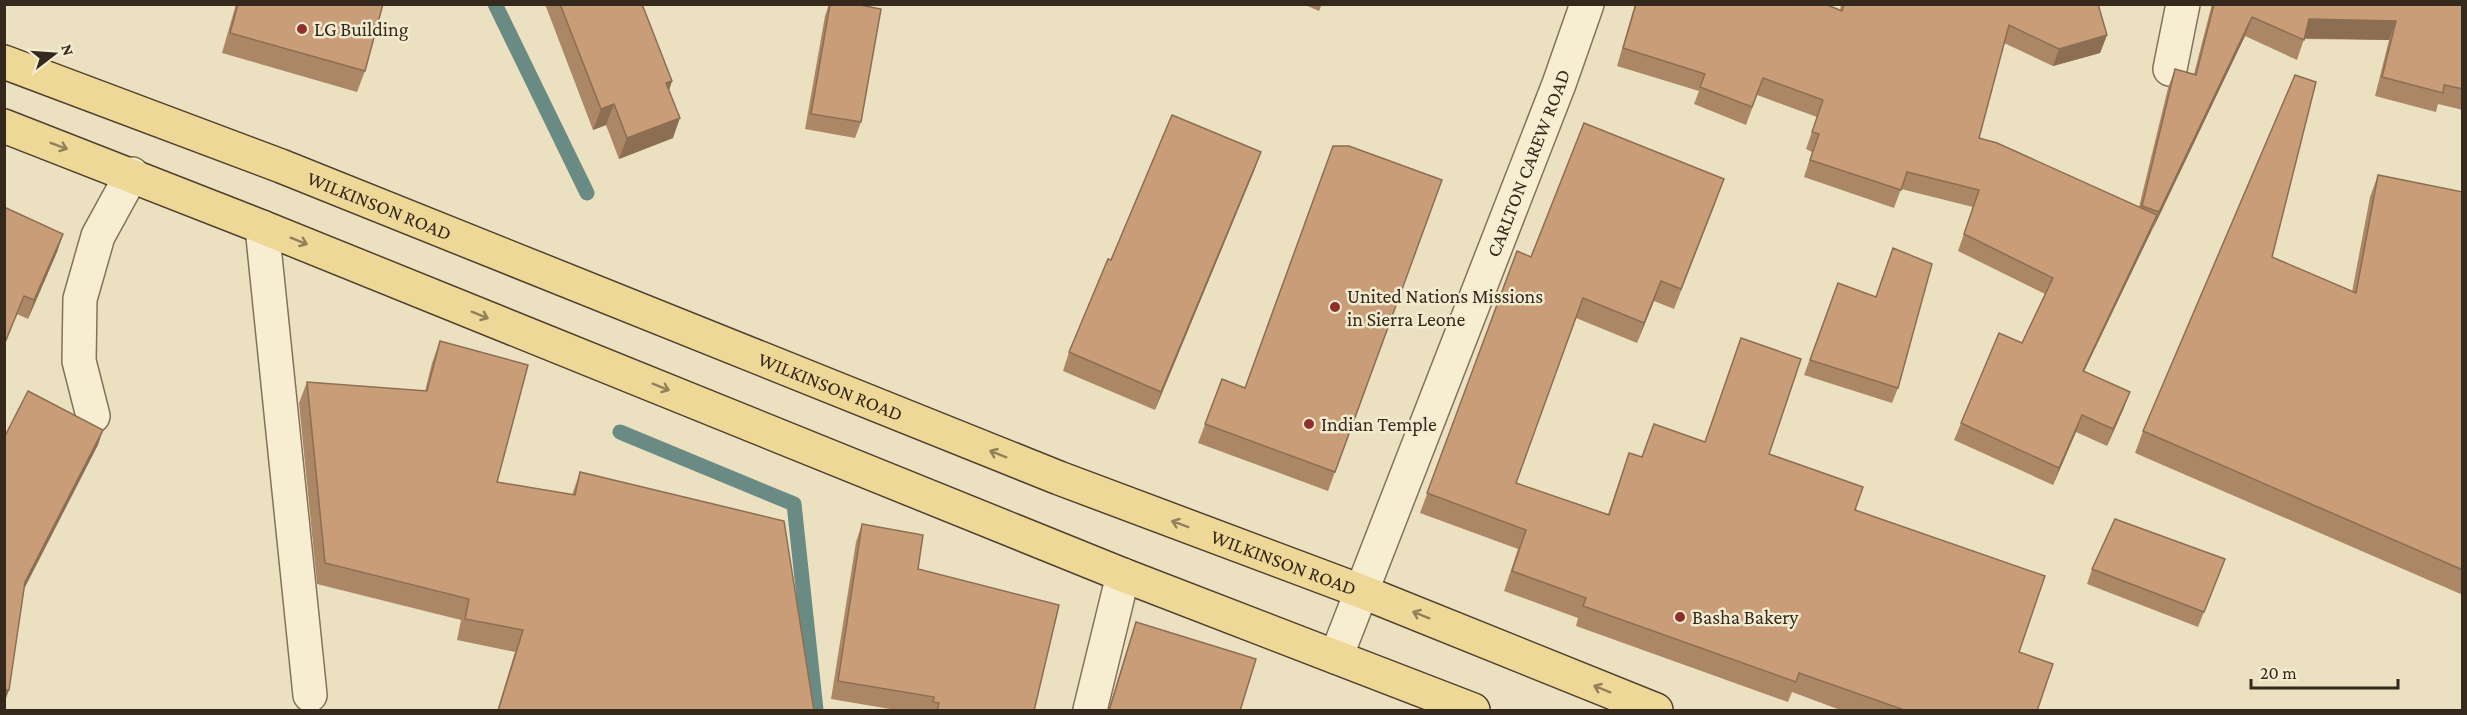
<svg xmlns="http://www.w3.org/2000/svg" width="2467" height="715" font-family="'Crimson Pro',serif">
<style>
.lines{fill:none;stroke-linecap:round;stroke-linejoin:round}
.stream{stroke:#6a8b84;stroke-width:15}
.minor-casing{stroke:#837259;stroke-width:36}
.major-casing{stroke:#51402d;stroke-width:36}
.minor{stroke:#f7eed2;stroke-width:33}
.major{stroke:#eed898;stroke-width:33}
.wall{fill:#ac8766}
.shaded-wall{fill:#8c6e53}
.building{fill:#c89d77;stroke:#8c6e53;stroke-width:1.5}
.oneway{stroke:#91805a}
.poi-dot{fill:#90302b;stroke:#f3ebcf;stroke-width:2}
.labels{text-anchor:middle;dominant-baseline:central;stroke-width:5;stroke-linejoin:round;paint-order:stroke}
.poi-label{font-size:20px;fill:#34291c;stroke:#f3ebcf;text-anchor:start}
.street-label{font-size:20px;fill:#34291c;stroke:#f3ebcf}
</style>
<rect width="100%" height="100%" fill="#ebe1c0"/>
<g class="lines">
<g class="stream">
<path d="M495 4 587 193"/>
<path d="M620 432 794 504 816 710"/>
</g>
<g class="minor-casing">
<g id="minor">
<path d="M2170 69 2183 4"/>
<path d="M262 227 310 695"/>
<path d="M93 416 79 361 80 299 98 236 132 174"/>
<path id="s1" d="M1336 657 1559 84 1587 4"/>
<path d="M1090 710 1123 575"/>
</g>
</g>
<g class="major-casing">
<g id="major">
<path id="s2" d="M4 62 281 166 1059 478 1363 592 1656 710"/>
<path d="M4 126 262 227 1123 575 1473 710"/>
</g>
</g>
<use href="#minor" class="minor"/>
<use href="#major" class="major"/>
</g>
<g class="wall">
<path d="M236 4H383L365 71 357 92 222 53Z"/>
<path d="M545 4H642L672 81 669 90 673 138 619 159 606 125 593 130Z"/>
<path d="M829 4H855L861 122 855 138 805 129 825 16Z"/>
<path d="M1303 4H1322L1319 11Z"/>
<path d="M1635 4H1825L1840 10 1841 4H2098L2107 35 2100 53 2053 66 2004 43 1979 138 2139 207 2168 88 2175 69 2194 74 2212 4H2463V110L2438 104 2436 112 2375 96 2389 40 2304 39 2297 60 2245 36 2084 371 2130 392 2123 410 2107 446 2076 432 2053 485 1954 440 1961 423 2022 343 2045 294 1958 251 1973 207 1901 189 1894 208 1804 177 1812 152 1806 149 1817 117 1757 95 1746 125 1694 104 1699 91 1617 66Z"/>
<path d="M1261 152 1254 171 1155 410 1063 371 1069 352 1111 260Z"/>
<path d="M2378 175 2463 192V595L2135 453 2143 431 2352 292 2370 197Z"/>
<path d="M1442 180 1328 491 1198 443 1222 379 1245 388Z"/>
<path d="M1717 199 1674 309 1654 301 1637 343 1576 318 1516 483 1608 514 1629 453 1642 457 1705 442 1769 454 1855 510 2019 652 2037 711H1843L1792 692 1788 702 1576 626 1578 618 1504 591 1518 549 1420 513 1517 251 1531 257Z"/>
<path d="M4 207 63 234 57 252 28 319 17 314 4 346Z"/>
<path d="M1838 283 1898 388 1892 403 1804 375Z"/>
<path d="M440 341 497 482 572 495 580 472 814 711H497L515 652 457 640 461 620 317 584 299 403 307 382 425 391 432 363Z"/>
<path d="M862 524 918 569 1034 711H902L831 699 856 542Z"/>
<path d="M2225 559 2198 627 2087 584 2092 569Z"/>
<path d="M1136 622 1240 711H1108L1129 643Z"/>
</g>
<g class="shaded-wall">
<path d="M2252 17 2245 36 2152 231 2159 212Z"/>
<path d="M2309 19 2396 21 2389 40 2302 38Z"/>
<path d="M2107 35 2100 53 2053 66 2059 49Z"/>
<path d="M672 81 665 102 666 83Z"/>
<path d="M614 104 606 125 593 130 601 109Z"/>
<path d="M680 118 673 138 619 159 627 138Z"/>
<path d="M1261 152 1254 171 1155 410 1161 392Z"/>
<path d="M2157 215 2151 232 2076 388 2083 371Z"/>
<path d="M63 234 57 252 28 319 34 300Z"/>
<path d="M1661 281 1654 301 1637 343 1644 323Z"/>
<path d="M2130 392 2123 410 2107 446 2113 429Z"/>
<path d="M2082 415 2076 432 2053 485 2059 468Z"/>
<path d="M103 430 98 445 20 597 25 582Z"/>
<path d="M4 690H9L4 704Z"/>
</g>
<g class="building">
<path d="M238 4H383L365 71 230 33Z"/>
<path d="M560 4H642L672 81 666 83 680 118 627 138 614 104 601 109Z"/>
<path d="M830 4H855L881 9 861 122 811 114Z"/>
<path d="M1636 4H1825L1842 11 1844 4H2098L2107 35 2059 49 2009 25 1979 138 1997 143 2157 215 2083 371 2130 392 2113 429 2082 415 2059 468 1961 423 1999 333 2022 343 2053 278 1964 234 1979 190 1907 172 1901 190 1810 160 1819 134 1812 132 1823 100 1763 78 1752 107 1700 87 1705 74 1623 48Z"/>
<path d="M2214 4H2463V89L2444 85 2443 93 2382 77 2396 21 2309 19 2304 40 2252 17 2159 212 2142 206 2175 69 2196 75Z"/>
<path d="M2295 75 2316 82 2272 257 2356 293 2378 175 2463 192V570L2143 431Z"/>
<path d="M1172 115 1261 152 1161 392 1069 352 1108 259 1111 260Z"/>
<path d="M1584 123 1724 179 1681 289 1661 281 1644 323 1583 298 1516 483 1609 515 1629 453 1642 457 1654 424 1705 442 1741 338 1801 359 1769 454 1863 487 1855 510 2045 576 2019 652 2053 664 2037 711H1907L1799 673 1796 682 1583 606 1586 598 1512 571 1526 530 1427 493 1517 251 1531 257Z"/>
<path d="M1333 146H1349L1442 180 1335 472 1205 424 1222 379 1245 388Z"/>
<path d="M4 207 63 234 34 300 24 296 4 345Z"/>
<path d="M1893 248 1932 264 1898 388 1810 360 1838 283 1876 297Z"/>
<path d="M440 341 528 365 497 482 575 495 580 472 784 521 814 711H498L523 630 465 619 469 599 325 563 307 382 427 391Z"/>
<path d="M28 391 103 430 25 582 9 690H4V438Z"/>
<path d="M2115 519 2225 559 2204 612 2092 569Z"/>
<path d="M862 524 923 535 918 569 1059 605 1034 711H937L939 703 933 702 934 697 838 681Z"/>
<path d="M1136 622 1256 659 1240 711H1109Z"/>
</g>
<defs><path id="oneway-shaft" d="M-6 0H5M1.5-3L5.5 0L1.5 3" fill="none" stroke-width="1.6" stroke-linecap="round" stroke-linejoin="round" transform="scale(1.5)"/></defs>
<g class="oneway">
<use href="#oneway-shaft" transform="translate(59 146) rotate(21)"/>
<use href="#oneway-shaft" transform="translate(299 241) rotate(22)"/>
<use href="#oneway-shaft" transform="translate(480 315) rotate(22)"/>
<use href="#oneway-shaft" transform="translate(661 387) rotate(22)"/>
<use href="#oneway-shaft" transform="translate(998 454) rotate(-158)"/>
<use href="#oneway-shaft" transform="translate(1180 524) rotate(-160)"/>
<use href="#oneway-shaft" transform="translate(1421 615) rotate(-158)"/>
<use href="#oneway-shaft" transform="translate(1602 689) rotate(-158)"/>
</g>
<g class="poi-dot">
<circle cx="302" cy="29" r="6"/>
<circle cx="1335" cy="307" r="6"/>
<circle cx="1309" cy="424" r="6"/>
<circle cx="1680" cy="617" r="6"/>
</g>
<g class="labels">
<g class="poi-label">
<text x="314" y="29">LG Building</text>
<text x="1347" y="296">United Nations Missions<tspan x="1347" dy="23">in Sierra Leone</tspan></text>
<text x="1321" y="424">Indian Temple</text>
<text x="1692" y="617">Basha Bakery</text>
</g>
<g class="street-label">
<text stroke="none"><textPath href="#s1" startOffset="530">CARLTON CAREW ROAD</textPath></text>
<text stroke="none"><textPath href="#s2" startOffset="402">WILKINSON ROAD</textPath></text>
<text stroke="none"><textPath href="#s2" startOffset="888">WILKINSON ROAD</textPath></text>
<text stroke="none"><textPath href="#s2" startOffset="1374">WILKINSON ROAD</textPath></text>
</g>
</g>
<rect width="2467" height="715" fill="none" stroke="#34291c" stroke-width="12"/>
<g transform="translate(54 54) rotate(73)" stroke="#f3ebcf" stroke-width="4.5" paint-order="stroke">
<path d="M0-4.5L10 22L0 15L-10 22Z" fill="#34291c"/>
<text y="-9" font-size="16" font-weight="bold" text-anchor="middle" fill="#34291c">N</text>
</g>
<path d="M2251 679v9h147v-9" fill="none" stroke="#34291c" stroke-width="3"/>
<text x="2260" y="679" font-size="18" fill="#34291c" stroke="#f3ebcf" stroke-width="4.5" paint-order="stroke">20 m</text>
</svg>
